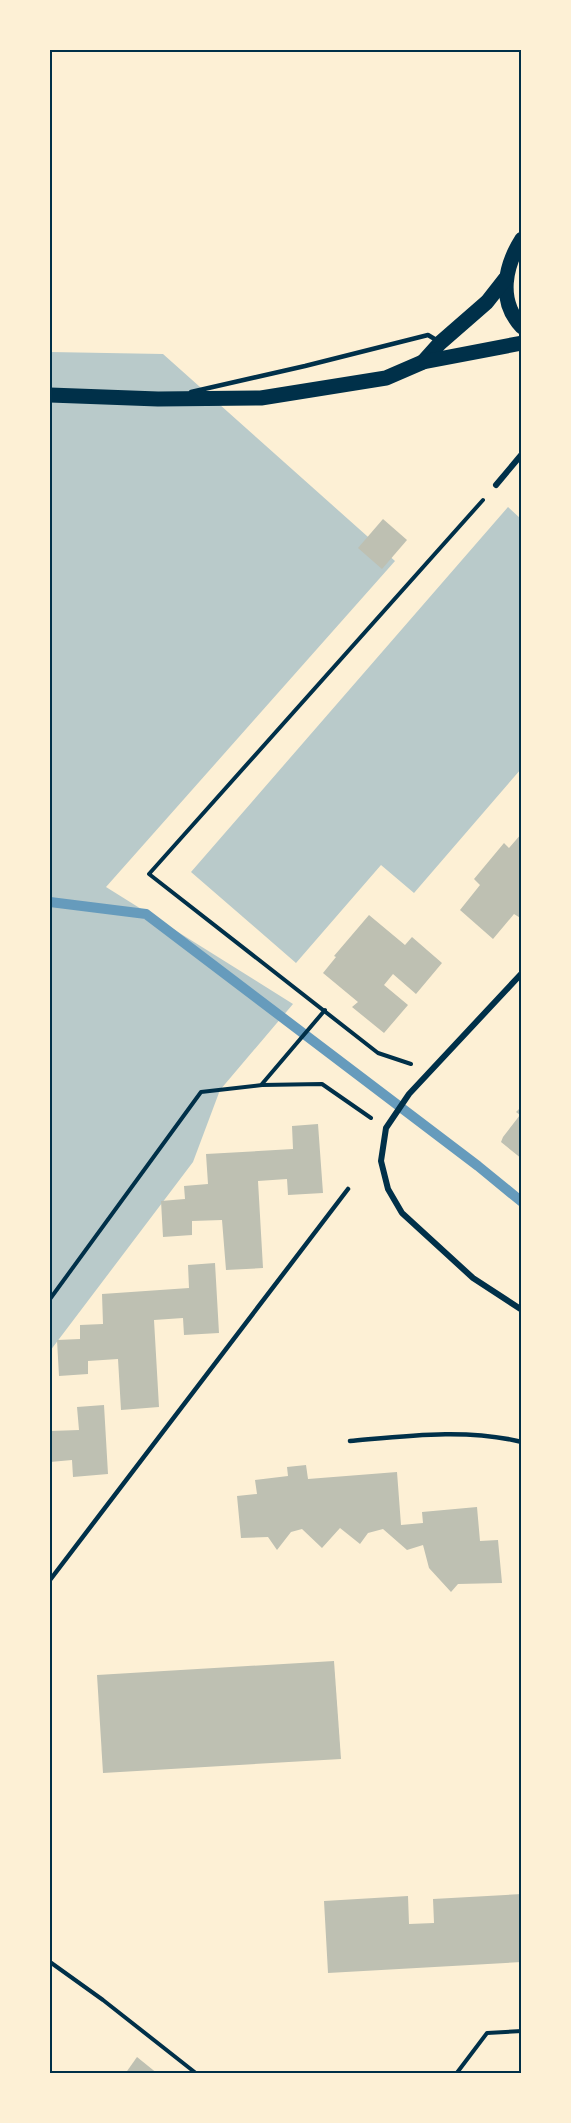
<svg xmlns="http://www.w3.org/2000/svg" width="571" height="2123" font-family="Lato,sans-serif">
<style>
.green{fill:#b9caca}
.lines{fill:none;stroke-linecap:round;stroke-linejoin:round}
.stream{stroke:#669bbc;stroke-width:10}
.building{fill:#bec0b2}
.path{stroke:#003049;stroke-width:4}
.service{stroke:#003049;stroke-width:4.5}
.minor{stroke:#003049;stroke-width:6}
.primary{stroke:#003049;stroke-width:15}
.neatline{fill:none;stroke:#003049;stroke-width:2}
</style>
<rect width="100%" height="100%" fill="#fdf0d5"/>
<g class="green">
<path d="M50 352 163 354 395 561 106 887 293 1004 220 1090 193 1162 50 1351Z"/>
<path d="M508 507 521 519V769L414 893 381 865 296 963 191 872Z"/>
</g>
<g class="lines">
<path class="stream" d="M50 902 146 914 478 1166 522 1202"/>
</g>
<g class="building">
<path d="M383 519 407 540 382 569 358 548Z"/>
<path d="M522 833V919L514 914 493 939 460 910 480 885 474 879 504 843 509 848Z"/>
<path d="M369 915 405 945 412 937 442 963 416 994 393 974 384 985 408 1005 384 1033 352 1007 358 1002 323 973 336 957 334 956Z"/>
<path d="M522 1106V1159L501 1142 503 1137 520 1115 516 1112Z"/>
<path d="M318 1124 323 1193 288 1195 287 1179 258 1181 263 1268 226 1270 222 1220 192 1221V1235L163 1237 161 1201 185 1199 184 1186 208 1184 206 1154 293 1149 292 1126Z"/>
<path d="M215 1263 219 1333 184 1335 183 1318 154 1320 159 1407 121 1410 118 1359 88 1361V1374L59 1376 57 1340 80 1339V1325L103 1324 102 1294 189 1288 188 1265Z"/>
<path d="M104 1405 108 1474 73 1477 72 1460 50 1462V1431L79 1430 77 1407Z"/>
<path d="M306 1465 308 1479 397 1472 401 1525 423 1523 422 1512 477 1507 480 1541 498 1540 502 1583 458 1584 451 1592 429 1568 423 1545 407 1550 383 1529 368 1533 360 1544 340 1528 322 1548 302 1529 291 1532 277 1550 268 1537 241 1538 237 1496 257 1494 255 1480 288 1476 287 1467Z"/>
<path d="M334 1661 341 1759 103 1773 97 1675Z"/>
<path d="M522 1894V1962L328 1973 324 1901 408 1896 409 1924 434 1923 433 1899Z"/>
<path d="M137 2057 158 2074H125Z"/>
</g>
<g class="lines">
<g class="path">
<path d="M411 1064 378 1053 149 874 483 500"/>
<path d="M262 1084 325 1010"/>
<path d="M50 1299 201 1092 262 1085 322 1084 371 1118"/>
<path d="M50 1962 103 2000 197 2074"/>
<path d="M456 2074 487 2033 522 2031"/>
</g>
<g class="service">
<path d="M191 392 305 366 428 335 438 341"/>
<path d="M350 1441C406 1436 466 1428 522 1442"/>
<path d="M50 1580 348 1189"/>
</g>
<g class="minor">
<path d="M496 485 522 454"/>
<path d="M522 973 409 1094 386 1128 381 1161 388 1189 402 1213 473 1278 522 1310"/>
</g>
<g class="primary">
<path d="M522 239C505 266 497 300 522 327"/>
<path d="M423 362 440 343 487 302 505 279"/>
<path d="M50 395 158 399 261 398 386 378 423 362 522 343"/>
</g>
</g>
<rect width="571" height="2123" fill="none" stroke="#fdf0d5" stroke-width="102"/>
<rect x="51" y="51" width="469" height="2021" class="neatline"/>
</svg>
